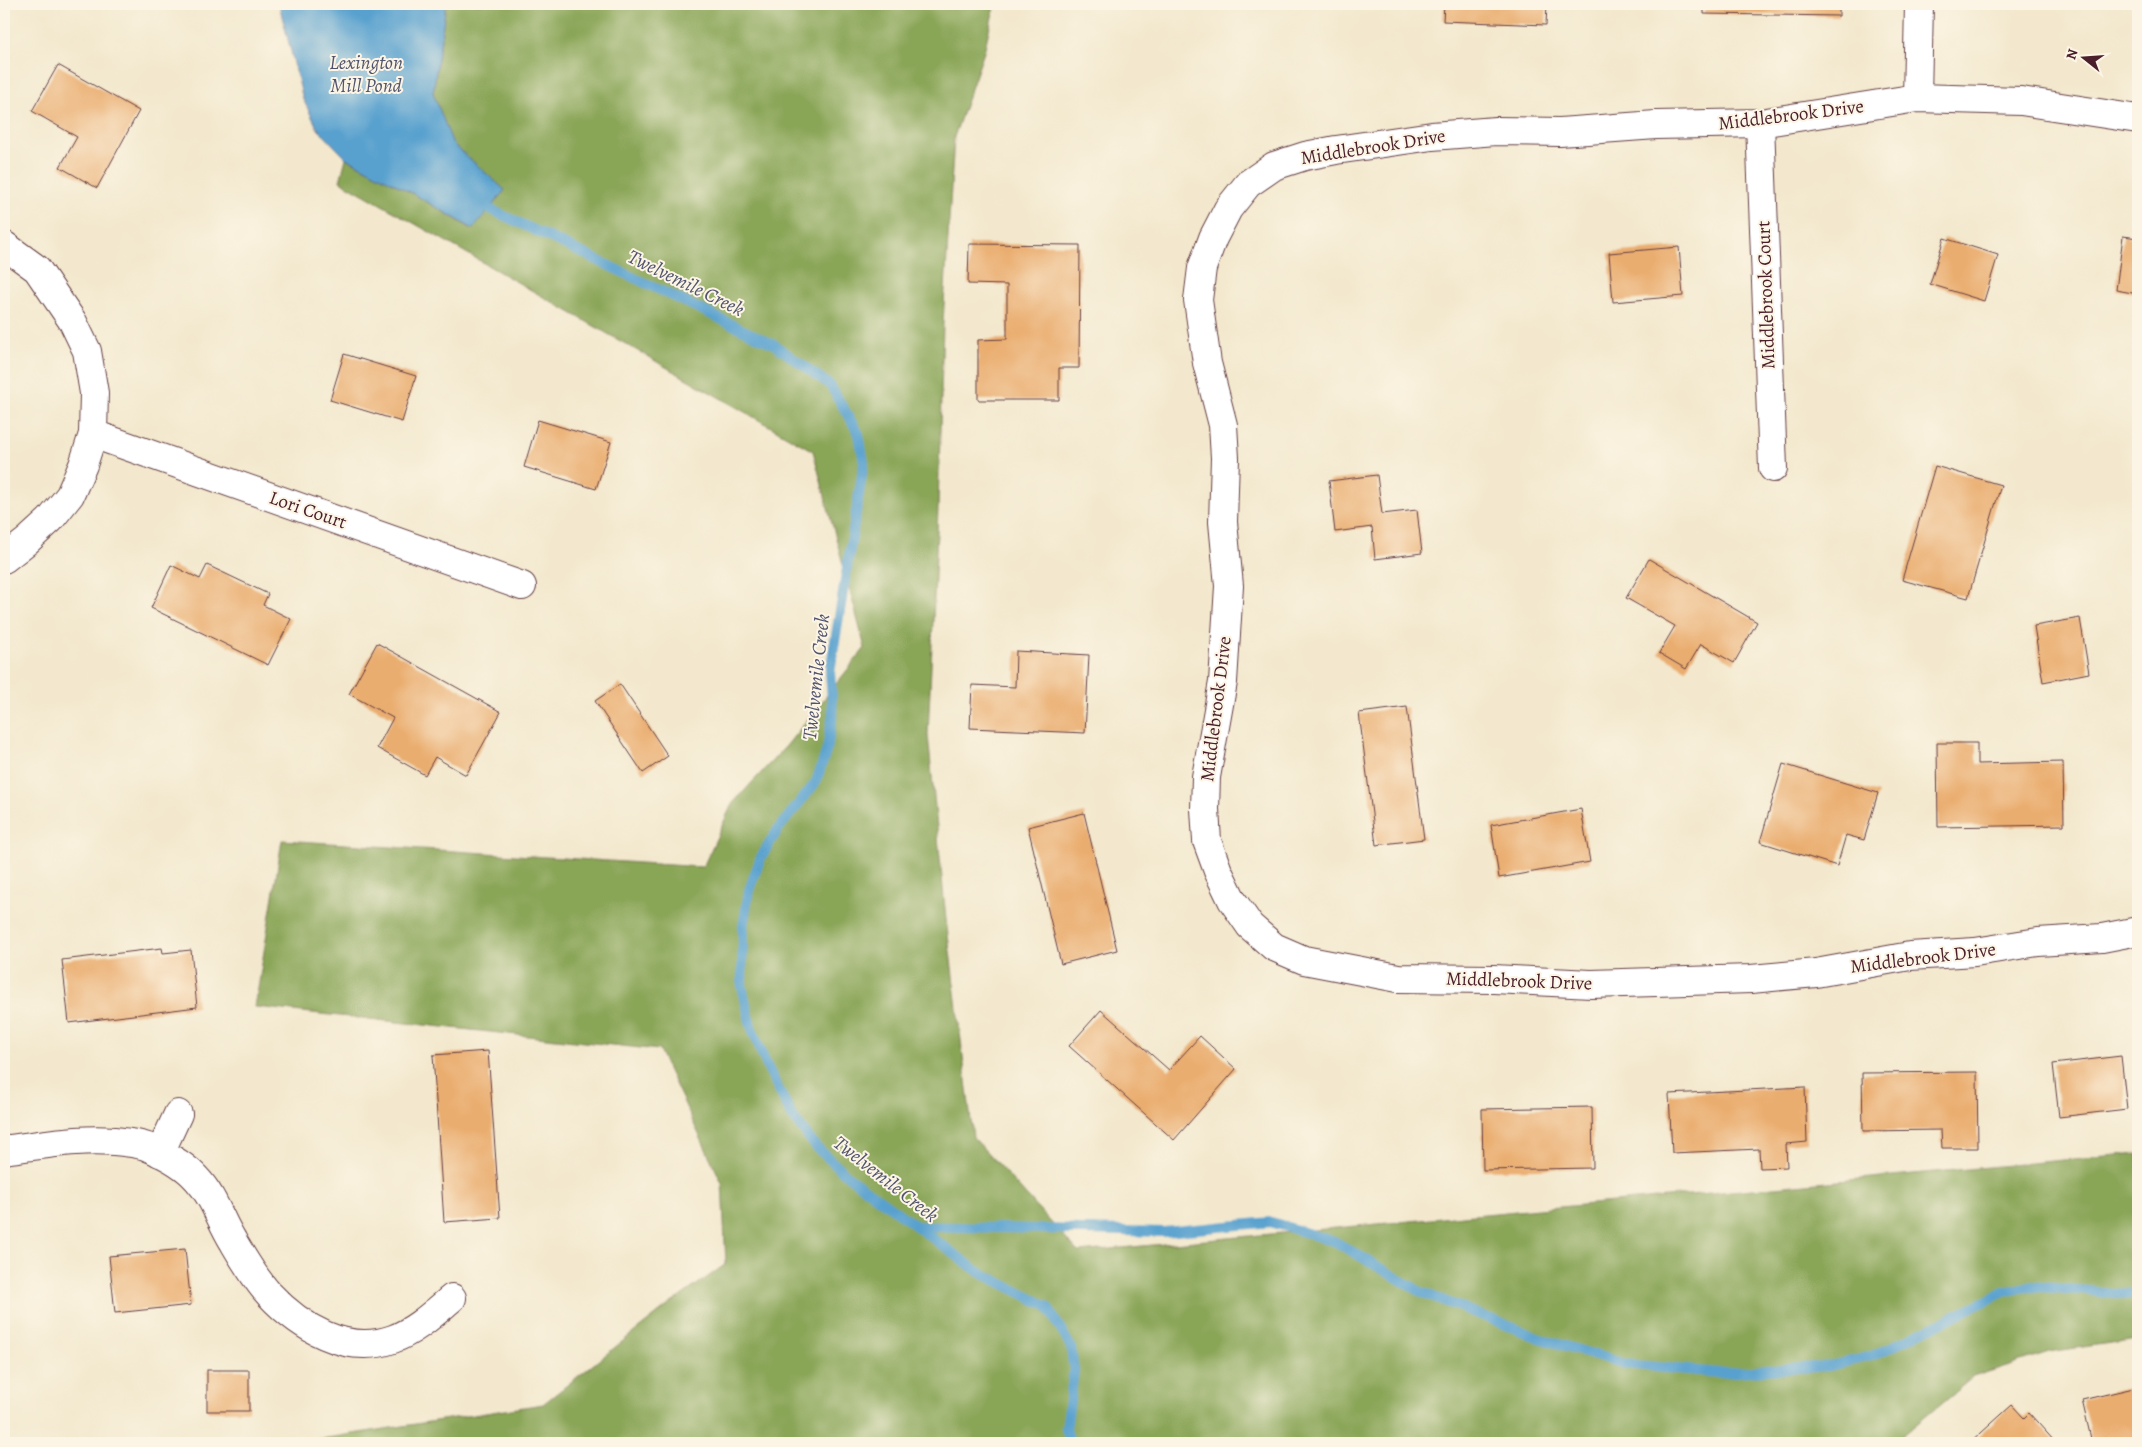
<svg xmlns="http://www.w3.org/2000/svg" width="2142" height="1447" font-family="Alegreya,serif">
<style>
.forest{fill:#89a557;stroke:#6a6241}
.water{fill:#59a1cf;stroke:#52607d}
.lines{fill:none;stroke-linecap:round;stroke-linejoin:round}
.stream{stroke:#59a1cf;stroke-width:10}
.building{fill:#eaad70}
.minor-casing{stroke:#633d43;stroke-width:30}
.minor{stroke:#fff;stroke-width:28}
.labels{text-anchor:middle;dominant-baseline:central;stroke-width:4;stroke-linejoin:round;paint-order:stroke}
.street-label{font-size:19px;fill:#4a1f2b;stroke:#fcf5e5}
.water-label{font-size:20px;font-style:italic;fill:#50536d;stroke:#fcf5e5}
</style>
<rect width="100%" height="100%" fill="#fcf5e5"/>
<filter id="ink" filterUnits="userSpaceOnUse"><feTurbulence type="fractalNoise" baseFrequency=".02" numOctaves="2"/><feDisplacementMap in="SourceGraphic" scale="10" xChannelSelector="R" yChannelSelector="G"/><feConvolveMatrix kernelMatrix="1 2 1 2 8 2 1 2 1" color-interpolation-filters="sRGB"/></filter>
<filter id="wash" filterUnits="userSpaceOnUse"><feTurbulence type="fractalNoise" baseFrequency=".0096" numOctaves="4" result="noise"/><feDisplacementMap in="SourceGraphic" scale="20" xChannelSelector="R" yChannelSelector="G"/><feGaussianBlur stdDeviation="1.12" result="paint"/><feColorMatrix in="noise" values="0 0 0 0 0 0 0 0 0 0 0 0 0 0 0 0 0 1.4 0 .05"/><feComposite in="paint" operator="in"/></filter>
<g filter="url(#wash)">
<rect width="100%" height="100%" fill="#f3e8cd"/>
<path class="forest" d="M446 4H995L984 52 954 137 943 323 938 509 928 735 946 919 973 1137 1078 1252 2138 1153V1339L2049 1352 1973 1377 1894 1443H295L543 1404 670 1304 726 1264 722 1183 659 1050 255 1007 282 840 703 867 732 804 787 745 865 648 813 451 340 181 346 158 412 193 472 229 504 191 452 144 433 93Z"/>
<path class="water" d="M279 4H446L433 93 453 144 505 190 473 229 412 193 346 158 318 129 303 99Z"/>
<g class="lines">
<g class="stream">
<path d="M481 199 488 208 775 345 830 385 859 434 864 463 830 672 833 713 827 749 816 782 779 828 761 857 749 890 743 927 742 986 751 1026 766 1064 792 1116 816 1147 849 1177 979 1272 1047 1306 1071 1347 1074 1371 1066 1429 1070 1443"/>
<path d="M916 1226 1164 1232 1271 1222 1336 1242 1421 1292 1542 1339 1625 1364 1719 1373 1829 1366 1872 1356 2004 1292 2029 1286 2138 1295"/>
</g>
</g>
<g id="blocks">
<g class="building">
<path d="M1444 4H1547L1546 25 1443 21Z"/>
<path d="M1704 4H1839V16L1704 14Z"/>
<path d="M58 65 139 111 97 188 60 167 77 137 32 111Z"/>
<path d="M2123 236 2138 238V294L2116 290Z"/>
<path d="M1944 238 1998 255 1984 301 1930 284Z"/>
<path d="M969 244 1080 245 1079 368H1059V400H978V340L1007 339V285L968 284Z"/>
<path d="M1679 247 1683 296 1613 302 1609 253Z"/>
<path d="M344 354 416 376 402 422 330 400Z"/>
<path d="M538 420 611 442 596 489 524 467Z"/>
<path d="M1935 466 2001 485 1968 598 1902 580Z"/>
<path d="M1377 475 1382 514 1417 510 1422 553 1375 559 1372 527 1335 532 1329 481Z"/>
<path d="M1649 559 1757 622 1734 663 1701 644 1686 669 1659 653 1675 626 1626 598Z"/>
<path d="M171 565 200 579 207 565 268 594 263 605 291 619 268 665 151 608Z"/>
<path d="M2080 618 2089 673 2043 682 2034 626Z"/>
<path d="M377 643 501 712 466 775 435 757 425 775 377 748 393 718 349 694Z"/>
<path d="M1016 651 1089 655 1085 733 970 728 972 685 1015 687Z"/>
<path d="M620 684 668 756 643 773 595 701Z"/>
<path d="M1407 707 1424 839 1376 845 1359 713Z"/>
<path d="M1937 743H1977V764L2063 762 2064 825 1938 827Z"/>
<path d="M1783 764 1878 793 1864 840 1846 835 1837 866 1760 842Z"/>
<path d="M1581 809 1590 862 1499 878 1491 825Z"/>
<path d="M1084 813 1117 950 1061 964 1028 827Z"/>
<path d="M162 948 163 953 191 950 197 1007 69 1023 62 960Z"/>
<path d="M1101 1010 1169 1070 1200 1036 1236 1069 1174 1140 1069 1046Z"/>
<path d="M488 1051 500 1218 444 1222 433 1055Z"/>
<path d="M2121 1056 2127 1109 2059 1117 2053 1064Z"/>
<path d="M1977 1072 1978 1148H1942L1941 1130 1863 1131 1862 1073Z"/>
<path d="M1805 1087 1807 1142 1786 1144 1787 1167 1760 1168 1759 1149 1672 1153 1669 1094Z"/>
<path d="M1592 1107 1593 1168 1483 1170 1482 1109Z"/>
<path d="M185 1249 191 1305 115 1313 109 1256Z"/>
<rect x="207" y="1370" width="42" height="41"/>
<path d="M2138 1387V1443H2092L2082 1400Z"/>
<path d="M2012 1405 2024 1418 2029 1413 2056 1443H1970Z"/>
</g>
</g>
</g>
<g filter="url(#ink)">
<use href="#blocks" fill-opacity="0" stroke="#633d43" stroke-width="1"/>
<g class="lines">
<g class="minor-casing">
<g id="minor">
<path d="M1917 98 1919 4"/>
<path d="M2138 119 2021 101 1917 98 1760 123 1656 125 1560 132 1496 131 1432 136 1336 150 1305 156 1274 166 1248 184 1228 209 1213 238 1202 268 1198 300 1207 363 1223 425 1225 458 1223 522 1229 586 1223 682 1206 777 1205 809 1207 841 1218 871 1232 900 1250 926 1274 947 1304 960 1398 978 1494 979 1591 984 1751 979 1816 973 1910 956 1975 952 2038 942 2102 938 2138 931"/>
<path d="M1760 123 1773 468"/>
<path d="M4 245 37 269 73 322 87 351 94 393 93 434 83 465 70 495 50 520 27 541 4 559"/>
<path d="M93 434 522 586"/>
<path d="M4 1150C47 1144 89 1136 131 1143 138 1144 144 1145 150 1148 166 1155 185 1165 197 1179 214 1197 220 1220 233 1241 243 1258 255 1279 269 1294 300 1327 346 1356 393 1339 415 1331 434 1313 452 1298"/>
<path d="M160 1153 178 1114"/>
</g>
</g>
<use href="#minor" class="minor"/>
</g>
</g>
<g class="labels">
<g class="street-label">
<text transform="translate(1791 115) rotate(-7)">Middlebrook Drive</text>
<text transform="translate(1373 147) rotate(-9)">Middlebrook Drive</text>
<text transform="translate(1766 295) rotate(-92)">Middlebrook Court</text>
<text transform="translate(308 510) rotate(19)">Lori Court</text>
<text transform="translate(1216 709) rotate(-83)">Middlebrook Drive</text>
<text transform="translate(1923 958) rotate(-7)">Middlebrook Drive</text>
<text transform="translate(1519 981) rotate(2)">Middlebrook Drive</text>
</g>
<g class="water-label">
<text x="366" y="62">Lexington<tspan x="366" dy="23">Mill Pond</tspan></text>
<text transform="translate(686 283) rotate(26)">Twelvemile Creek</text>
<text transform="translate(816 677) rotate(-84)">Twelvemile Creek</text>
<text transform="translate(886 1179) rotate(38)">Twelvemile Creek</text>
</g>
</g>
<rect width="2142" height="1447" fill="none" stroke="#fcf5e5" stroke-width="20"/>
<g transform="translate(2084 58) rotate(287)" stroke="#fcf5e5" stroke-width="4" paint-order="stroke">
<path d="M0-4L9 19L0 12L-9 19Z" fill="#4a1f2b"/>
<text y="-8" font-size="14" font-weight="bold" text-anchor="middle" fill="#4a1f2b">N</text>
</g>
</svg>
